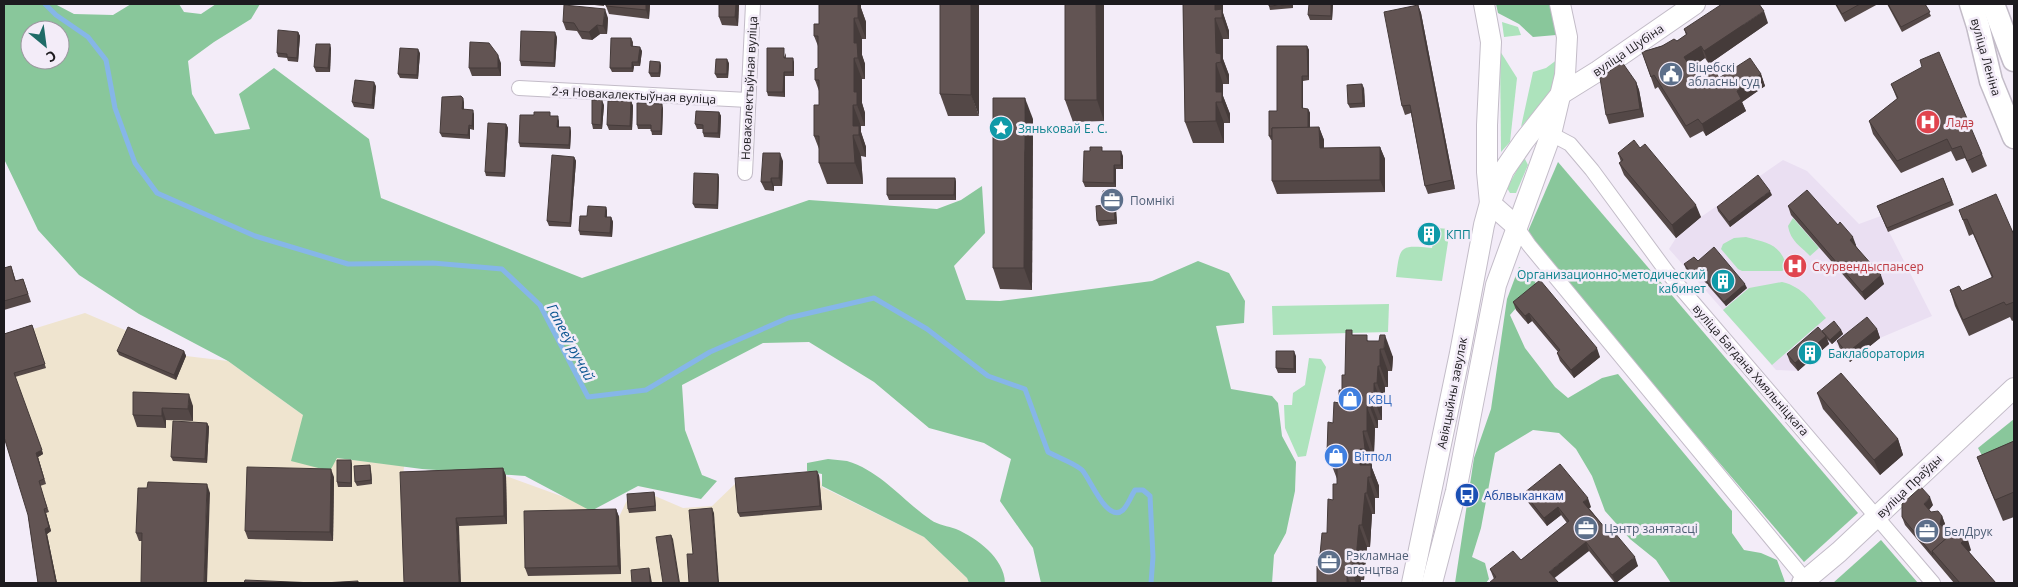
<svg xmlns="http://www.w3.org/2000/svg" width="2018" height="587" font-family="'Open Sans',sans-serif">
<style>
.industrial{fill:#efe4cf}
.built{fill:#eadff2}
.green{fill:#ade3bc}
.forest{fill:#89c79b;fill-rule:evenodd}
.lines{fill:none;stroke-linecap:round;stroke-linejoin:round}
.stream{stroke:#86b6e8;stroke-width:5}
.street-casing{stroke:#c3bcc8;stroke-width:16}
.secondary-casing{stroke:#c3bcc8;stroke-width:22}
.primary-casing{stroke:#c3bcc8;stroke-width:25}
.street{stroke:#fff;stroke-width:14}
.secondary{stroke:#fff;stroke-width:20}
.primary{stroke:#fff;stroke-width:22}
.wall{fill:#544847}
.shaded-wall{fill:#453b3a}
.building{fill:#625453;stroke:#453b3a}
.labels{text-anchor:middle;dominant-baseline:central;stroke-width:5;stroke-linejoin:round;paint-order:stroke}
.street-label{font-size:12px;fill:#1d1b1f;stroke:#f3ecf8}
.service-label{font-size:12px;fill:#4e5e75;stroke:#f3ecf8;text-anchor:start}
.health-label{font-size:12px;fill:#be3a42;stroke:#f3ecf8;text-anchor:start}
.culture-label{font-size:12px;fill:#0d838f;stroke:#f3ecf8;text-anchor:start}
.shop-label{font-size:12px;fill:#366cbe;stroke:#f3ecf8;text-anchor:start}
.transit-label{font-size:12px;fill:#164399;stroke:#f3ecf8;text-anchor:start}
.water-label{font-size:14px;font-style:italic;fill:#0b5591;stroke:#f3ecf8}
</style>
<rect width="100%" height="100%" fill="#f3ecf8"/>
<path class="industrial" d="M85 313 186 356 228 361 303 415 337 458 404 466 403 480 506 476 619 517 628 498 655 496 683 508 712 506 737 482 819 475 822 487 924 537 967 578 969 583H39L4 338Z"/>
<path class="built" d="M1783 160 1807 171 1859 224 1881 216 1932 316 1880 338 1850 362 1834 342 1829 344 1798 371 1776 370 1669 249 1676 238 1701 217Z"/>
<g class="green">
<path d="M1502 22 1518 27 1521 35 1504 37Z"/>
<path d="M1500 51 1517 78 1510 142 1501 152Z"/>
<path d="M1558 59 1554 88 1521 127 1533 72 1546 68Z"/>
<path d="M1524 157 1528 165 1516 193H1510L1507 188Z"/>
<path d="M1793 218 1819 248 1810 256C1800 245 1791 242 1788 226Z"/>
<path d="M1436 228 1450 229 1442 281 1396 277C1400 245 1400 245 1432 248Z"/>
<path d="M1746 237C1768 243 1781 244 1787 268L1782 271H1742L1738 269 1721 249 1723 244 1734 238Z"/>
<path d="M1782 282C1804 287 1812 303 1826 318L1772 365 1723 310 1749 288Z"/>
<path d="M1389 304 1388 332 1273 335 1272 306Z"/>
<path d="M1309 358 1321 359 1326 367 1306 456 1298 457 1285 428 1284 405H1292L1293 393 1305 385Z"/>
</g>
<g class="forest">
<path d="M4 4H55L74 14 113 15 131 4H179L184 12 201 14 216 4H260L251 19 214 42 188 61 192 94 215 134 250 129 239 94 274 68 369 139 381 198 582 278 809 200 937 209 961 200 982 186 985 233 954 266 966 300 1000 301 1152 281 1198 261 1229 273 1245 301 1244 323 1216 326 1231 389 1272 396 1278 403 1282 436 1296 462 1295 491 1286 533 1274 555 1272 583H1041L1033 548 1000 501 1011 459 984 443 929 428 874 382 809 342 763 343 682 385 685 430 702 475 717 481 701 499 638 486 591 511 525 476 422 469 337 458 330 471 291 461 303 415 228 361 139 314 79 275 38 230 4 159ZM30 30H60V60H30Z"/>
<path d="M1496 4H1550L1556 35 1533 37 1519 24 1498 13Z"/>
<path d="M1558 162 1858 513 1804 562 1526 236Z"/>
<path d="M1519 267 1536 276 1535 286 1510 315 1525 348 1555 387 1568 398 1602 378 1618 374 1732 511V533L1744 550 1761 553 1777 560 1785 582 1671 583 1656 560 1630 539 1605 511 1592 476 1576 449 1559 433 1533 430 1495 453 1481 528 1472 557 1485 563 1489 579 1486 583H1455L1474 458 1491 409 1507 299Z"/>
<path d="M2014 419V449L1986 463 1978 448Z"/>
<path d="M828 459C834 460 841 460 847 461 881 471 903 501 931 520 938 525 948 526 956 529 977 538 1004 558 1005 583H969L967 578 924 537 822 486V474L807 471V463Z"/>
<path d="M1881 540 1918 583H1833Z"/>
</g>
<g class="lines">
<path class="stream" d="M45 4 56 15 88 37 106 60 115 108 135 163 157 193 255 236 348 264 433 263 502 269 540 305 588 397 646 390 710 352 788 318 874 298 927 329 988 376 1025 389 1048 452C1057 457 1076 464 1082 470 1090 478 1107 524 1123 510 1128 505 1131 496 1135 490H1143L1150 496 1153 557 1151 583"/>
<g class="street-casing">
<g id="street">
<path d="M519 88 748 100"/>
<path d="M1551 134 1570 144 1592 170 1667 272 1933 583"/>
<path d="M745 173 753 4"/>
<path d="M1516 226 1529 245 1808 583"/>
</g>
</g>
<g class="secondary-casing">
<g id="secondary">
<path d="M1484 4 1491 42 1487 125V172L1490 203 1516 226"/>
<path d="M1412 583 1460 353 1484 225 1490 203 1504 170 1524 141 1561 94 1598 71 1695 4"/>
<path d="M1432 583 1456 491 1496 285 1551 134 1565 75 1567 37 1560 4"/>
<path d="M1802 583 1839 552 2014 388"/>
</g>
</g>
<g class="primary-casing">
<g id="primary">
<path d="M1971 4 1978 26 1991 81 2014 137"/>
<path d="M1993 4 2014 60"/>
</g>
</g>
<use href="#street" class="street"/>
<use href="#secondary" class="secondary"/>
<use href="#primary" class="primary"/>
</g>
<g class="wall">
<path d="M585 4H604V6Z"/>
<path d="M606 4H650L649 19 609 14 606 6Z"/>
<path d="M719 4H739L738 26 722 25 719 17Z"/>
<path d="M819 4H861V8L866 22V39H862V55L865 64V79H862V103L865 113V126H861V132L866 147V157L861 156 863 184H827L819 163V149L814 136 819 105V91L815 80 818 68V46L814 36 819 24Z"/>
<path d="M940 4 979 116H948L940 94Z"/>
<path d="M1065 4H1104V121L1073 122 1065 100Z"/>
<path d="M1183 4 1223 13 1229 31V39H1223V59L1229 75V84H1223V96L1230 114V123H1224V143H1193L1185 122Z"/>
<path d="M1293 4V8L1270 10 1269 6Z"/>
<path d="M1333 4 1332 20H1310L1308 15Z"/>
<path d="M1835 4H1878L1845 22Z"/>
<path d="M1887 4H1925L1931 16 1902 32Z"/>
<path d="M1418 5 1421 13 1455 189 1428 194 1425 186 1411 113 1405 115 1402 106Z"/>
<path d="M608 18 607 34H600L592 40 582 39 577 31 566 30 563 22Z"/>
<path d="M1768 23 1709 64 1705 58 1691 68 1698 79 1719 78 1761 74 1765 86 1742 102 1746 111 1706 136 1703 131 1690 138 1658 87 1655 89 1642 52 1677 41 1686 35 1684 29Z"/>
<path d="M298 32 300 36 298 62 288 61 287 58 278 57 277 53Z"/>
<path d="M557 37 555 67 521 66 520 61Z"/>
<path d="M631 38 633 42V46L642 51 640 66H634L633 72H612L610 68Z"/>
<path d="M1307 46 1309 50V80L1303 81V109H1308L1310 113V128L1319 127 1324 140V148L1380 147 1385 159V192L1277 194 1272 181V140H1271L1269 136 1277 111Z"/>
<path d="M331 48 330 72H316L314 67Z"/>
<path d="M420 53 418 79 400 78 398 74Z"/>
<path d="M786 53V58L794 62V76H785V97L768 96 767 92Z"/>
<path d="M660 62 661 66 660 77H651L649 73Z"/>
<path d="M501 63V76H472L469 68Z"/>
<path d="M729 63 728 78H717L715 74Z"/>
<path d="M1636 82 1639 90 1644 117 1609 124 1606 115Z"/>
<path d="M1891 84 1982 154 1987 166 1972 173 1965 158 1956 161 1951 151 1901 173 1873 134 1869 121 1897 99Z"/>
<path d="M376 86 374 109 354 107 352 102Z"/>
<path d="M1364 88 1365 107 1350 108 1348 104Z"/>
<path d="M463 98 464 103V109L474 114V130L470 129V139L442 137 440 133Z"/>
<path d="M631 101 633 106 632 130H609L607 125Z"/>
<path d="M604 105 602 129H593L592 124Z"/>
<path d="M663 108 662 135H652L651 129H638L637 125Z"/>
<path d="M719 112 721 116 720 138 704 137 703 133V129H697L695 124Z"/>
<path d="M552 116 559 121V127H570L571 132 570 149 520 147 519 143Z"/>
<path d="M1033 119 1032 290 1000 289 993 268Z"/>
<path d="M506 124 508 128 505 177 486 176 485 172Z"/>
<path d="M1103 151 1123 156V169H1116V187H1085L1083 182Z"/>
<path d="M1618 153 1701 217 1676 238 1624 175 1619 163 1621 162Z"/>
<path d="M574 157 576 161 571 227 549 226 547 221Z"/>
<path d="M783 161 782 186H774V191L765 190 761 182Z"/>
<path d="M718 174 719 178 718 209 695 208 693 204Z"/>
<path d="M955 178 956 182V200H889L887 195Z"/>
<path d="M1943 178 1954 205 1888 232 1877 206Z"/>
<path d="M1115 194 1117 224 1099 226 1097 221Z"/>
<path d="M1772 195 1730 227 1718 211 1717 207Z"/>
<path d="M1788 206 1838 225 1856 245V246L1884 284 1865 300 1791 215Z"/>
<path d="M606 207 607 211V217H611L613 222 612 237 580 235 579 231 587 216Z"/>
<path d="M1959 210 2014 235V320L2012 321 2010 317 1969 336 1955 306 1950 290 1962 291 1992 278 1973 234 1969 236Z"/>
<path d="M1432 231V237H1427L1425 233Z"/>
<path d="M1684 264 1747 288 1726 306 1698 274 1694 278 1686 269Z"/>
<path d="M11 266 16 281 23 279 31 302 4 310V268Z"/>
<path d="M1513 302 1600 357 1574 378 1560 361 1557 353 1558 352 1532 321 1528 324 1516 310Z"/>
<path d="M32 325 46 368 15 377 43 454 38 457 46 484 40 486 49 512 46 513 51 531 47 534 57 583H38L28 515 4 334Z"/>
<path d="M1877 329 1880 338 1850 362 1840 349 1837 341Z"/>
<path d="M1841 330 1843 334 1832 344 1827 339 1829 344 1798 371 1790 362 1787 354 1822 332Z"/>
<path d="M1354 335 1369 341H1379L1393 357 1392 371H1388V387H1385V404H1382V420H1378V428H1375L1374 453H1371L1372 468 1379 486V498H1375V514H1372L1370 547H1367L1364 580H1361V583H1317L1319 566 1327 533 1337 484V479L1327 453 1333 423 1342 390Z"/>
<path d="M117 351H184L186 356 176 380 119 355Z"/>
<path d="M1296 356V373H1278L1276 368Z"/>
<path d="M133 392 193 406V421L166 420V428L137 427 133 415Z"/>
<path d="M1817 393 1898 439 1903 455 1880 475 1823 409Z"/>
<path d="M207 423 209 427 207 463 173 461 171 457Z"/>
<path d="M2014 441V517L2003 521 1985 478 1977 457Z"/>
<path d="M352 464V487H338L337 482Z"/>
<path d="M503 468 506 476 507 524 459 526 400 472Z"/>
<path d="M371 470 372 484 357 486 355 482Z"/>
<path d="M819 475 822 510 740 517 738 513Z"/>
<path d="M334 477 333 541 248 539 245 531Z"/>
<path d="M654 492 655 496 656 511 629 513 628 509Z"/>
<path d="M210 493 142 541H139L136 533Z"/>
<path d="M1524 493 1591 507 1589 508 1606 529 1638 566 1615 583 1589 551 1494 579 1490 569 1521 560 1567 523 1561 515 1547 526 1527 501Z"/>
<path d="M1933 505 1929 510 1931 512 1942 516 1945 524 1944 528 1950 535 1971 550 1969 552 1996 583H1954L1905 525 1902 517Z"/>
<path d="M616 509 619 517 621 574 528 576 525 568Z"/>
</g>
<g class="shaded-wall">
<path d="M646 4H650L649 19 646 10Z"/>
<path d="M736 4H739L738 26 735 17Z"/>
<path d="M854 4H861V8L866 22V39L858 18Z"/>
<path d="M971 4H979V116L971 95Z"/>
<path d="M1096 4H1104V121L1097 100Z"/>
<path d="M1215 4H1223V13L1229 31V39L1222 18 1215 10Z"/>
<path d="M1331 4H1333L1332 20 1331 16Z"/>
<path d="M1418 5 1421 13 1455 189 1452 180Z"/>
<path d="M605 9 608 18 607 34 603 26Z"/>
<path d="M1764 11 1768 23 1709 64 1704 51Z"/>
<path d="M854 18 862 39V55L865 64V79L858 58 854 43Z"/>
<path d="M1215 18 1223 39V59L1229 75V84L1221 62 1216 53Z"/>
<path d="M597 25 600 34 592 40 589 32Z"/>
<path d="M298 32 300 36 298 62 297 58Z"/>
<path d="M555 32 557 37 555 67 554 63Z"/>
<path d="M330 44 331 48 330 72 328 68Z"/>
<path d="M1307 46 1309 50V80L1308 76Z"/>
<path d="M1701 46 1705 58 1688 70 1684 57Z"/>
<path d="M640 47 642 51 640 66 638 62Z"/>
<path d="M418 49 420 53 418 79 417 75Z"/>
<path d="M498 55 501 63V76L498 68Z"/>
<path d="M793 58 794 62V76L793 72Z"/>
<path d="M854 58 862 79V103L865 113V126L857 105 854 92Z"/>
<path d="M727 59 729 63 728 78 727 74Z"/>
<path d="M632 62 634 66 633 72 632 68Z"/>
<path d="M660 62 661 66 660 77 659 73Z"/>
<path d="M1216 63 1223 84V96L1230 114V123L1222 102 1216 92Z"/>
<path d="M784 72 785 76V97L783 92Z"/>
<path d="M1761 74 1765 86 1742 102 1746 111 1706 136 1702 124 1737 91Z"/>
<path d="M1302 76 1303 81V113L1302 108Z"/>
<path d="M374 82 376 86 374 109 372 105Z"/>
<path d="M1636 82 1639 90 1644 117 1640 109Z"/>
<path d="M1362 84 1364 88 1365 107 1363 103Z"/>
<path d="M463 98 464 103V114L462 109Z"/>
<path d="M1025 98 1033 119 1032 290 1024 268Z"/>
<path d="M602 100 604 105 602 129 601 125Z"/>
<path d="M631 101 633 106 632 130 630 126Z"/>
<path d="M1216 102 1224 123V143L1216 121Z"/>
<path d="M662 104 663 108 662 135 661 131Z"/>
<path d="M853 105 861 126V132L866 147V157L859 135 853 126Z"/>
<path d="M1308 109 1310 113V140L1308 136Z"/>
<path d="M473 110 474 114V130L472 126Z"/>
<path d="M719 112 721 116 720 138 718 133Z"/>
<path d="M558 116 559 121V131L557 127Z"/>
<path d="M506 124 508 128 505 177 504 173Z"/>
<path d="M469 125 470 129V139L468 135Z"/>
<path d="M570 127 571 132 570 149 569 145Z"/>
<path d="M1319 127 1324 140V160L1320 148Z"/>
<path d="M853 135 861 156 863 184 855 163Z"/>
<path d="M1380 147 1385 159V192L1380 180Z"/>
<path d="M1121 151 1123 156V169L1121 165Z"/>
<path d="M780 153 783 161 782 186 779 178Z"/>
<path d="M574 157 576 161 571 227 570 223Z"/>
<path d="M1114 165 1116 169V187L1114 183Z"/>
<path d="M718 174 719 178 718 209 717 205Z"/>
<path d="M771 178 774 186V191L771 182Z"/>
<path d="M955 178 956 182V200L954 195Z"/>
<path d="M1113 190 1115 194 1117 224 1115 220Z"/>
<path d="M1770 191 1772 195 1730 227 1729 222Z"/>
<path d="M1696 205 1701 217 1676 238 1672 225Z"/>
<path d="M606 207 607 211V221L605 217Z"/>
<path d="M611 217 613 222 612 237 610 233Z"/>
<path d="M1431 226 1432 231V237L1430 233Z"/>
<path d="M1853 237 1856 245 1853 248 1850 240Z"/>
<path d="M1697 270 1698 274 1694 278 1692 274Z"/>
<path d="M1881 275 1884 284 1865 300 1862 292Z"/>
<path d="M1745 284 1747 288 1726 306 1724 302Z"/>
<path d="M1529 313 1532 321 1528 324 1525 316Z"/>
<path d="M1877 329 1880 338 1850 362 1847 353Z"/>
<path d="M1841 330 1843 334 1832 344 1830 340Z"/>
<path d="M1385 335 1393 357 1392 371 1384 349Z"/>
<path d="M1826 336 1829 344 1798 371 1795 363Z"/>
<path d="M1597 348 1600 357 1574 378 1571 370Z"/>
<path d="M1380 349 1388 371V387L1380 366Z"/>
<path d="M184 351 186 356 176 380 174 375Z"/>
<path d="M1294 351 1296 356V373L1294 369Z"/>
<path d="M1378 366 1385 387V404L1377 383Z"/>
<path d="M1374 383 1382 404V420L1374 399Z"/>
<path d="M189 394 193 406V421L188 409Z"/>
<path d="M1370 399 1378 420V428L1370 407Z"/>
<path d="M1367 407 1375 428 1374 453 1367 431Z"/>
<path d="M162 408 166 420V428L162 416Z"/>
<path d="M207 423 209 427 207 463 205 459Z"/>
<path d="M1363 431 1371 453 1372 468 1379 486V498L1371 477V466L1365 449Z"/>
<path d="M1898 439 1903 455 1880 475 1874 460Z"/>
<path d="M1360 449 1368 470V478L1375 498V514L1367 493 1360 465Z"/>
<path d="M42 450 43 454 38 457 46 484 36 453Z"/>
<path d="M351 460 352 464V487L351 483Z"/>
<path d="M370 465 371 470 372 484 371 480Z"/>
<path d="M503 468 506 476 507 524 504 516Z"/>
<path d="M331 469 334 477 333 541 330 532Z"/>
<path d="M817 471 819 475 822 510 820 506Z"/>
<path d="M207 484 210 493 207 583H204Z"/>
<path d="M654 492 655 496 656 511 655 506Z"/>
<path d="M1365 493 1372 514 1370 547 1362 525Z"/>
<path d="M1930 497 1933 505 1927 512 1924 504Z"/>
<path d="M1588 498 1591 507 1587 510 1583 502Z"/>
<path d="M1558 507 1561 515 1547 526 1544 518Z"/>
<path d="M712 508 714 513 719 583H718Z"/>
<path d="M616 509 619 517 621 574 618 566Z"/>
<path d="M46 513 51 531 47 534 57 583H56L45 529Z"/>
<path d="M1942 516 1945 524 1943 533 1940 524Z"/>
<path d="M456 518 459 526 461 583H459Z"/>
<path d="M1359 525 1367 547 1364 580 1356 559Z"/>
<path d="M671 535 673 539 680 583H679Z"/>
<path d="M1967 537 1971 550 1965 555 1961 543Z"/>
<path d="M1586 542 1589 551 1552 580 1549 572Z"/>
<path d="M1635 557 1638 566 1616 583 1612 575Z"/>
<path d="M1353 559 1361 580V583H1356L1353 576Z"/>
<path d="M649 568 650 572 652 583H650Z"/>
<path d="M1347 576 1350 583H1347Z"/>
</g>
<g class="building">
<path d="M606 4H646V10L606 6Z"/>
<path d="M719 4H736L735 17H719Z"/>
<path d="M819 4H858V18H854V43H857L858 58H854V92H857V105H853V126H859V135H853L855 163H819V136H814V105H819V80H815V69L818 68V36H814V24H819Z"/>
<path d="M940 4H971V95L940 94Z"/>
<path d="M1065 4H1096L1097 100H1065Z"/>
<path d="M1183 4H1215V10L1222 9V18H1215L1216 53 1221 54V62L1216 63V92H1222V102H1216V121L1185 122Z"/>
<path d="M1269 4H1292L1269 6Z"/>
<path d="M1309 4H1331V16L1308 15Z"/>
<path d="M1722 4H1759L1764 11 1704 51 1701 46 1684 57 1698 79 1714 69 1719 78 1750 58 1761 74 1737 91 1741 99 1702 124 1698 119 1686 126 1654 75 1651 77 1642 52 1662 46 1674 39 1677 41 1687 34 1684 29Z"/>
<path d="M1836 4H1860L1842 14Z"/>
<path d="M1888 4H1925L1930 12 1901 27Z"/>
<path d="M564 5 605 9 603 26 597 25 589 32 579 31 574 23 563 22Z"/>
<path d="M1418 5 1452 180 1425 186 1410 105 1402 106 1384 12Z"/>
<path d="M278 30 298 32 297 58 287 57V54L277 53Z"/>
<path d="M521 31 555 32 554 63 520 61Z"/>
<path d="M611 38H631V46L640 47 638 62H632V68H610Z"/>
<path d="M470 42 489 43 498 55V68H469Z"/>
<path d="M316 44H330L328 68 314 67Z"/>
<path d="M1277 46H1307L1308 76H1302V108L1308 109V128H1272V136H1269V111H1277Z"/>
<path d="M400 48 418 49 417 75 398 74Z"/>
<path d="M767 48H784V58H793V72H784L783 92H767Z"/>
<path d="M1939 52 1982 154 1967 161 1961 146 1952 149 1947 139 1897 161 1869 121 1898 98 1891 84 1922 67 1920 60Z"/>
<path d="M716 59H727V74H715Z"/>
<path d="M650 61 660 62 659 73H649Z"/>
<path d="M1622 62 1636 82 1640 109 1606 115 1600 78Z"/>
<path d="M355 80 374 82 372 105 352 102Z"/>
<path d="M1362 84 1363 103 1348 104 1347 85Z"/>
<path d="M461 96 463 98 462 109 473 110 472 126 469 125 468 135 440 133 442 97Z"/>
<path d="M993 98H1025L1024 268H993Z"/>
<path d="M592 100H602L601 125 592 124Z"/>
<path d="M608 101H631L630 126 607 125Z"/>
<path d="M637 103 662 104 661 131H651V125H637Z"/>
<path d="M696 111 719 112 718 133H703V125L695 124Z"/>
<path d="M534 112H550V116H558L557 127H570L569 145 519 143 520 115H534Z"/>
<path d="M488 123 506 124 504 173 485 172Z"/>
<path d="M1319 127 1320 148 1380 147V180L1272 181V128Z"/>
<path d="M1634 140 1640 148 1645 144 1696 205 1672 225 1619 163 1623 160 1618 153Z"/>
<path d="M1090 147H1102V151H1121V165H1114V183L1083 182 1084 151H1090Z"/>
<path d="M763 153H780L779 178H771V182H761Z"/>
<path d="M552 155 574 157 570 223 547 221Z"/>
<path d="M694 173 718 174 717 205 693 204Z"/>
<path d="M1758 175 1770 191 1729 222 1717 207Z"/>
<path d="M887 178H955L954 195H887Z"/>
<path d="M1943 178 1952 201 1887 228 1877 206Z"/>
<path d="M1113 190 1115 220 1097 221 1096 206 1104 205 1103 191Z"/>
<path d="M1807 190 1838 225 1840 222 1853 237 1850 240 1881 275 1862 292 1788 206Z"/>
<path d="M1996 194 2014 235V302L2006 305 2004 302 1963 320 1950 290 1959 286 1962 291 1993 277 1967 219 1963 220 1959 210Z"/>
<path d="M588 206 606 207 605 217H611L610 233 579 231 580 216H587Z"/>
<path d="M1426 226H1431L1430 233H1425Z"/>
<path d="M1714 247 1745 284 1724 302 1697 270 1692 274 1684 264 1694 257 1698 261Z"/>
<path d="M11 266 15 281 23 279 28 294 4 301V268Z"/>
<path d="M1540 280 1597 348 1571 370 1557 353 1560 350 1529 313 1525 316 1513 302Z"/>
<path d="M1867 317 1877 329 1847 353 1837 341Z"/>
<path d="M1834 321 1841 330 1830 340 1822 331Z"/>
<path d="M32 325 45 364 14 373 42 450 36 453 44 479 39 481 47 508 44 509 49 527 45 529 56 583H38L28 515 4 437V334Z"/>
<path d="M128 327 184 351 174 375 117 351Z"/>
<path d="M1818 327 1826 336 1795 363 1787 354Z"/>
<path d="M1346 330H1352V335H1367V341H1379L1380 335H1385L1384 349H1380V366H1378L1377 383H1374V399H1370V407H1367V431H1363L1365 449H1360V465H1371V477H1368L1367 493H1365L1362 525H1359L1356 559H1353V576H1347V583H1317V566H1319L1322 533H1327L1328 499 1333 500V484H1337V468L1332 467 1333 453H1327L1328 422 1333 423 1334 402 1339 403V390H1342V375H1345Z"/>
<path d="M1276 351H1294V369L1276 368Z"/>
<path d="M1841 373 1898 439 1874 460 1817 393Z"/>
<path d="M133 392 189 394 188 409 162 408V416L133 415Z"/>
<path d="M173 421 207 423 205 459 171 457Z"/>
<path d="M2014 441V492L1995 500 1977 457Z"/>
<path d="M337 460H351V483L337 482Z"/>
<path d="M1560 464 1588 498 1583 502 1594 515 1606 529 1609 526 1635 557 1612 575 1586 542 1549 572 1559 583H1489L1496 577 1490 569 1513 551 1521 560 1569 521 1558 507 1544 518 1524 493Z"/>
<path d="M370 465 371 480 355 482 354 466Z"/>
<path d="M247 467 331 469 330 532 245 531Z"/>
<path d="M503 468 504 516 456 518 459 583H404L400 472Z"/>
<path d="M817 471 820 506 738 513 735 478Z"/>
<path d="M148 482 207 484 204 583H141L142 533H136L138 488H147Z"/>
<path d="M1921 487 1930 497 1924 504 1931 512 1938 511 1942 516 1940 524 1950 535 1932 551 1933 555 1902 517V504Z"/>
<path d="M654 492 655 506 628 509 627 494Z"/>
<path d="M712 508 718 583H689L687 554H693L689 510Z"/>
<path d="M616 509 618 566 525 568 524 511Z"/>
<path d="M1958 528 1967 537 1961 543 1996 583H1960L1932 551Z"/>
<path d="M671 535 679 583H663L656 537Z"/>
<path d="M649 568 650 583H632L631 570Z"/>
<path d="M245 580 315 583H244Z"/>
<path d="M358 581V583H323Z"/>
</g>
<defs>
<g id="civic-disc" transform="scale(1.25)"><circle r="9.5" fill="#5c6f8a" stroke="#f3ecf8"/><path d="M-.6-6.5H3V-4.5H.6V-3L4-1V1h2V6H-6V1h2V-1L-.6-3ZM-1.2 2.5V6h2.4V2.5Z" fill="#fff"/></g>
<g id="hospital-disc" transform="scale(1.25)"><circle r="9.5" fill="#e0444e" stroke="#f3ecf8"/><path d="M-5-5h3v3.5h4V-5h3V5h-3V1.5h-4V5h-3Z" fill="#fff"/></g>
<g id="sight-disc" transform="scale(1.25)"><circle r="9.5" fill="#0f9aa8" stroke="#f3ecf8"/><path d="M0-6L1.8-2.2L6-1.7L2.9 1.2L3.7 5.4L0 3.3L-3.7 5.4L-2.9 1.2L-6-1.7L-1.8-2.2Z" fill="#fff"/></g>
<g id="office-disc" transform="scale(1.25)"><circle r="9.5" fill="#5c6f8a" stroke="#f3ecf8"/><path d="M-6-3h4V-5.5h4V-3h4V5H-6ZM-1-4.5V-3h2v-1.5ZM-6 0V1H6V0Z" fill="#fff"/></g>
<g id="building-disc" transform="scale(1.25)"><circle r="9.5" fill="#0f9aa8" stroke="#f3ecf8"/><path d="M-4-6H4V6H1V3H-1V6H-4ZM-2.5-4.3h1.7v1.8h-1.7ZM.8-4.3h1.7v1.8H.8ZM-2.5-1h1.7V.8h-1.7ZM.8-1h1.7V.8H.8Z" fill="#fff"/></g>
<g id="shop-disc" transform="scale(1.25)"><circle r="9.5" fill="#3f7fe0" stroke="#f3ecf8"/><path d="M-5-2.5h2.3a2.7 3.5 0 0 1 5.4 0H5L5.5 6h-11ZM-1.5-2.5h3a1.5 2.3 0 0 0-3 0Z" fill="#fff"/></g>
<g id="bus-disc" transform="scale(1.25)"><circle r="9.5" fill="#1a4fb4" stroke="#f3ecf8"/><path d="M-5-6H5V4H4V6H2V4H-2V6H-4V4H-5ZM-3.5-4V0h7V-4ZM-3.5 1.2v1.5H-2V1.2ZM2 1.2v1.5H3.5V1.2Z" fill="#fff"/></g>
</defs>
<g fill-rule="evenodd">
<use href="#civic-disc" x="1671" y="74"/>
<use href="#hospital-disc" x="1928" y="122"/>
<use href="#sight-disc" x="1001" y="128"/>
<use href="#office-disc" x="1112" y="200"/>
<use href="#building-disc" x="1429" y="234"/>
<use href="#hospital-disc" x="1795" y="266"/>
<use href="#building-disc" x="1723" y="281"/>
<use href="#building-disc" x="1810" y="353"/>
<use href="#shop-disc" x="1350" y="399"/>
<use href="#shop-disc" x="1336" y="456"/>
<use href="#bus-disc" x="1467" y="495"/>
<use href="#office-disc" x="1586" y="528"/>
<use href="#office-disc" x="1927" y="531"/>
<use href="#office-disc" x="1329" y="562"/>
</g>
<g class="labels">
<g class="street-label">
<text transform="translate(1628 50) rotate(-34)">вуліца Шубіна</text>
<text transform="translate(1986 57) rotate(74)">вуліца Леніна</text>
<text transform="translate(749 88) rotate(-87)">Новакалектыўная вуліца</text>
<text transform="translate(634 95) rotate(3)">2-я Новакалектыўная вуліца</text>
<text transform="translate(1751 370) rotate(49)">вуліца Багдана Хмяльніцкага</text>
<text transform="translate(1452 393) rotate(-79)">Авіяцыйны завулак</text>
<text transform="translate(1909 486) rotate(-44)">вуліца Праўды</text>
</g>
<g class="service-label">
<text x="1688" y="67">Віцебскі<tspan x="1688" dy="14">абласны суд</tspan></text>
<text x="1130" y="200">Помнікі</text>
<text x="1604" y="528">Цэнтр занятасці</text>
<text x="1944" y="531">БелДрук</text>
<text x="1346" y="555">Рэкламнае<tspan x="1346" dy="14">агенцтва</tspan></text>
</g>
<g class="health-label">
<text x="1946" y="122">Ладэ</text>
<text x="1812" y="266">Скурвендыспансер</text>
</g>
<g class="culture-label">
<text x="1018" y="128">Зяньковай Е. С.</text>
<text x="1446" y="234">КПП</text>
<text x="1706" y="274" text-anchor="end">Организационно-методический<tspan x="1706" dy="14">кабинет</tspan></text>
<text x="1828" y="353">Баклаборатория</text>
</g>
<g class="shop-label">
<text x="1368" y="399">КВЦ</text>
<text x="1354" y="456">Вітпол</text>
</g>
<g class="transit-label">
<text x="1484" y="495">Аблвыканкам</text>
</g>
<g class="water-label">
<text transform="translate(571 342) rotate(62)">Гапееў ручай</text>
</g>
</g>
<rect width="2018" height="587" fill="none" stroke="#1d1b1f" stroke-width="10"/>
<g transform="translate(45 45) rotate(151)"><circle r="24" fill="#f3ecf8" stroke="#9d98a1"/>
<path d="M0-4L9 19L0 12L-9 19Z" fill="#1f6b67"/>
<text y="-8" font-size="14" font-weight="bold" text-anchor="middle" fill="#1d1b1f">С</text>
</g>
</svg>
